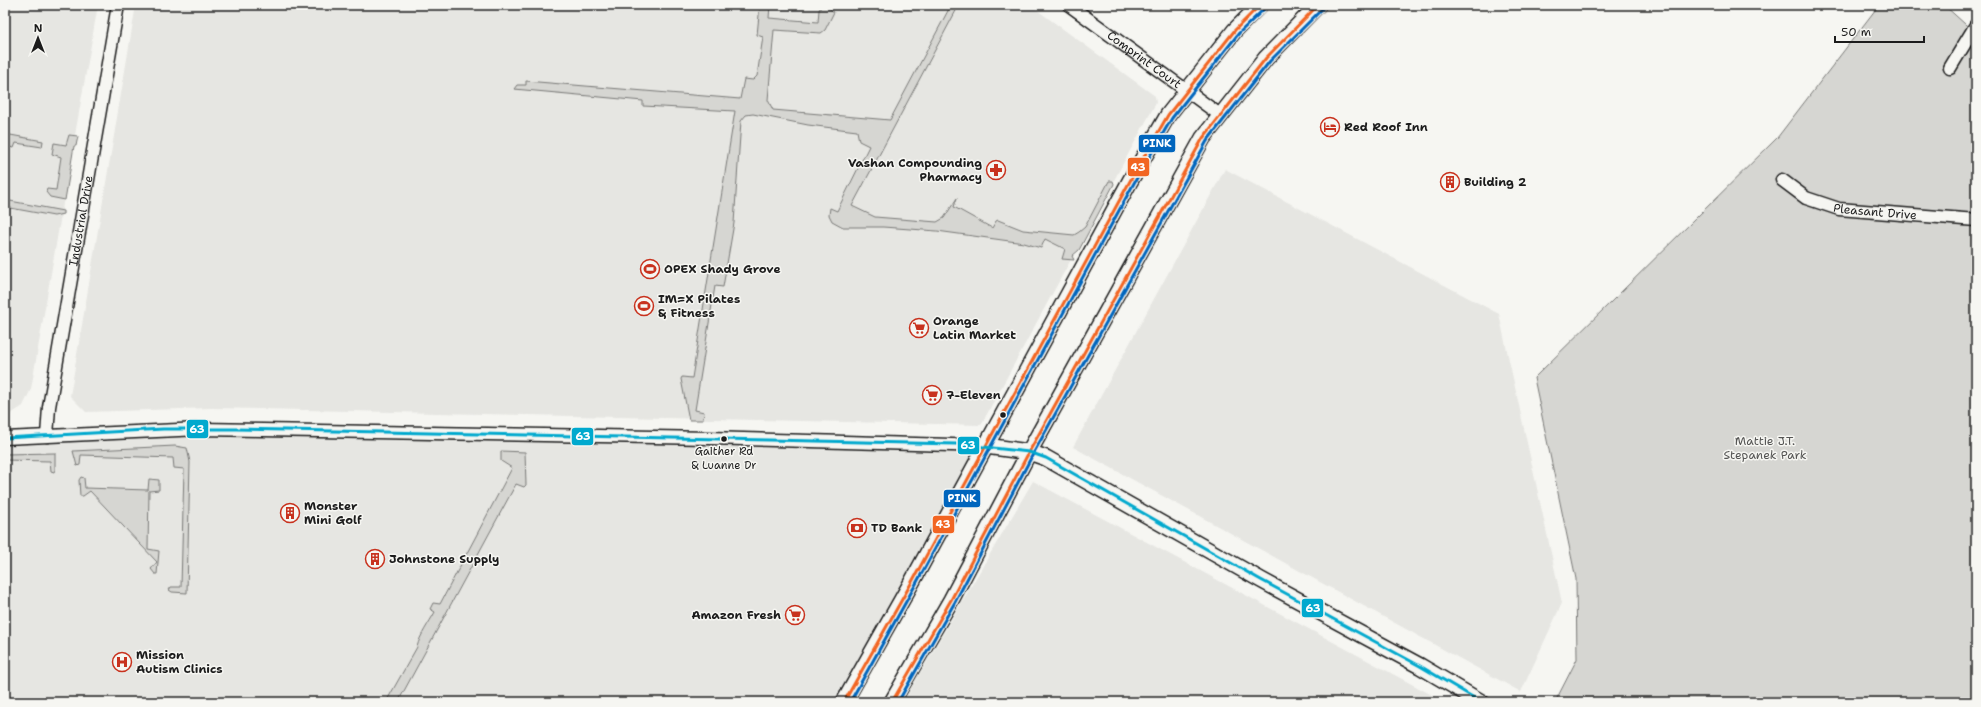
<svg xmlns="http://www.w3.org/2000/svg" width="1981" height="707" font-family="'Shantell Sans',sans-serif">
<style>
.built{fill:#e6e6e2}
.green{fill:#d6d6d2;stroke:#797977}
.lines{fill:none;stroke-linecap:round;stroke-linejoin:round}
.minor-casing{stroke:#1c1c1c;stroke-width:15}
.major-casing{stroke:#1c1c1c;stroke-width:18}
.minor{stroke:#f6f6f2;stroke-width:12}
.major{stroke:#f6f6f2;stroke-width:15}
.bus-1-casing{stroke:#f6f6f2;stroke-width:6}
.bus-2-casing{stroke:#f6f6f2;stroke-width:6}
.bus-3-casing{stroke:#f6f6f2;stroke-width:6}
.bus-1{stroke:#f26522;stroke-width:3}
.bus-2{stroke:#0065bd;stroke-width:3}
.bus-3{stroke:#00a9ce;stroke-width:3}
.bus-dot{fill:#1c1c1c;stroke:#f6f6f2;stroke-width:1.5}
.labels{text-anchor:middle;dominant-baseline:central;stroke-width:3;stroke-linejoin:round;paint-order:stroke}
.bus-label{font-size:11px;fill:#1c1c1c;stroke:#f6f6f2}
.street-label{font-size:12px;fill:#1c1c1c;stroke:#f6f6f2}
.poi-label{font-size:12px;font-weight:bold;fill:#1c1c1c;stroke:#f6f6f2;text-anchor:start}
.park-label{font-size:12px;fill:#545453;stroke:#f6f6f2}
.line-badge{stroke:#f6f6f2;stroke-width:1.5}
.badge-label{font-size:11px;text-anchor:middle;font-weight:bold;fill:#fff}
</style>
<rect width="100%" height="100%" fill="#f6f6f2"/>
<filter id="ink" filterUnits="userSpaceOnUse"><feTurbulence type="fractalNoise" baseFrequency=".025" numOctaves="2"/><feDisplacementMap in="SourceGraphic" scale="8" xChannelSelector="R" yChannelSelector="G"/><feConvolveMatrix kernelMatrix="1 2 1 2 8 2 1 2 1" color-interpolation-filters="sRGB"/></filter>
<g filter="url(#ink)">
<g class="built">
<path d="M5 5H98L75 135H70L68 137 73 146 31 389 23 406 6 417Z"/>
<path d="M136 5H1030L1155 96 1156 103 981 425 211 408 86 412 70 396Z"/>
<path d="M1225 169 1499 314 1562 603 1521 692 1073 447Z"/>
<path d="M152 432 983 447 842 702H5V441Z"/>
<path d="M1033 481 1445 702H903Z"/>
</g>
<g class="green">
<path d="M760 5H770L769 18 818 22 819 10 822 5H827V7L834 12 825 30 821 33 774 30 768 100 773 110 890 120 951 5H959L852 206 875 217 937 222 944 218 957 198 954 207 992 228 996 221 998 220 1023 230 1074 235 1079 232 1085 227 1109 181H1113L1114 184 1079 250 1072 256 1074 260 1062 259 1065 249 1045 239 1041 248 1024 243 937 231 883 227H843L832 221 829 215 830 208 837 211 869 146 859 141 857 131 808 125 753 114 746 115 741 121 734 223 723 287 715 286 695 410 704 412 703 420H689L681 379 682 377 692 378 735 111 643 106V101L514 89 517 85H526V81L740 99 744 79 753 80 757 76 763 37 757 35Z"/>
<path d="M1879 5H1944L1976 34V702H1555L1577 659 1576 579 1534 378 1777 138Z"/>
<path d="M5 134 43 141 42 147 16 143 14 148 5 146Z"/>
<path d="M69 135 78 136 76 146H74L65 200 50 197 46 192 47 189 56 190 61 157 52 154 54 143 66 145Z"/>
<path d="M5 200 63 211V214L54 216 5 207Z"/>
<path d="M175 446 187 448 190 462 187 593 172 592 169 590 171 587H181L184 469 174 468 173 458 81 455 80 465 77 466 73 451Z"/>
<path d="M501 451 525 452 526 485 524 487 516 484 398 702H386L417 647C420 635 429 623 435 612L430 609 433 603 440 604 512 468 501 461Z"/>
<path d="M55 453V470L54 472 51 471 50 461 5 460V454Z"/>
<path d="M81 477 84 478 85 488 148 490 149 479 159 480V490L149 491 148 549 159 551 157 574H155L151 569 157 562 90 491 83 496H80L79 480Z"/>
</g>
<g class="lines">
<g class="minor-casing">
<g id="minor">
<path id="s1" d="M1069 5 1220 115"/>
<path d="M1950 68 1976 25"/>
<path id="s2" d="M1782 180 1806 198 1839 209 1976 220"/>
<path id="s3" d="M47 436 49 407 118 5"/>
<path d="M5 438 200 429 709 438 986 446"/>
</g>
</g>
<g class="major-casing">
<g id="major">
<path d="M986 446 1029 452 1046 458 1261 580 1420 666 1481 702"/>
<path d="M844 702 913 580 1130 181 1168 115 1235 30 1260 5"/>
<path d="M892 702 951 600 1029 452 1203 138 1266 58 1318 5"/>
</g>
</g>
<use href="#minor" class="minor"/>
<use href="#major" class="major"/>
<g class="bus-1-casing">
<g id="bus-1">
<path d="M844 702 913 580 1130 181 1168 115 1235 30 1260 5"/>
<path d="M892 702 951 600 1029 452 1203 138 1266 58 1318 5"/>
</g>
</g>
<g class="bus-2-casing">
<g id="bus-2">
<path d="M850 702 917 582 1134 183 1172 118 1239 33 1264 9"/>
<path d="M898 702 955 602 1033 454 1207 141 1270 61 1322 9"/>
</g>
</g>
<g class="bus-3-casing">
<path id="bus-3" d="M5 438 163 429H236L956 444 1029 452 1046 458 1261 580 1420 666 1481 702"/>
</g>
<use href="#bus-1" class="bus-1"/>
<use href="#bus-2" class="bus-2"/>
<use href="#bus-3" class="bus-3"/>
</g>
</g>
<defs>
<g id="hotel-ring" transform="scale(1)"><circle r="9.5" fill="#f6f6f2" stroke="#c8321e" stroke-width="1.5"/><path d="M-6-4.5h1.5V1H6V5H4.5V3h-9V5H-6ZM-4 0a1.8 1.8 0 1 1 3.6 0ZM.5 0V-2.5h3Q6-2.5 6 0Z" fill="#c8321e"/></g>
<g id="pharmacy-ring" transform="scale(1)"><circle r="9.5" fill="#f6f6f2" stroke="#c8321e" stroke-width="1.5"/><path d="M-2-6h4v4h4v4h-4v4h-4v-4h-4v-4h4Z" fill="#c8321e"/></g>
<g id="building-ring" transform="scale(1)"><circle r="9.5" fill="#f6f6f2" stroke="#c8321e" stroke-width="1.5"/><path d="M-4-6H4V6H1V3H-1V6H-4ZM-2.5-4.3h1.7v1.8h-1.7ZM.8-4.3h1.7v1.8H.8ZM-2.5-1h1.7V.8h-1.7ZM.8-1h1.7V.8H.8Z" fill="#c8321e"/></g>
<g id="stadium-ring" transform="scale(1)"><circle r="9.5" fill="#f6f6f2" stroke="#c8321e" stroke-width="1.5"/><path d="M0-5a6.5 5 0 1 0 0 10a6.5 5 0 1 0 0-10ZM-3.5-1.8h7v3.6h-7Z" fill="#c8321e"/></g>
<g id="supermarket-ring" transform="scale(1)"><circle r="9.5" fill="#f6f6f2" stroke="#c8321e" stroke-width="1.5"/><path d="M-6-5.5h2.5l.6 2H6L4.5 2H-2.5L-4.4-4H-6ZM-1.5 3.2a1.3 1.3 0 1 0 .1 0ZM3 3.2a1.3 1.3 0 1 0 .1 0Z" fill="#c8321e"/></g>
<g id="bank-ring" transform="scale(1)"><circle r="9.5" fill="#f6f6f2" stroke="#c8321e" stroke-width="1.5"/><path d="M-6-4H6V4H-6ZM0-2.3a2.3 2.3 0 1 0 0 4.6a2.3 2.3 0 1 0 0-4.6Z" fill="#c8321e"/></g>
<g id="hospital-ring" transform="scale(1)"><circle r="9.5" fill="#f6f6f2" stroke="#c8321e" stroke-width="1.5"/><path d="M-5-5h3v3.5h4V-5h3V5h-3V1.5h-4V5h-3Z" fill="#c8321e"/></g>
</defs>
<g fill-rule="evenodd">
<use href="#hotel-ring" x="1330" y="127"/>
<use href="#pharmacy-ring" x="996" y="170"/>
<use href="#building-ring" x="1450" y="182"/>
<use href="#stadium-ring" x="650" y="269"/>
<use href="#stadium-ring" x="644" y="306"/>
<use href="#supermarket-ring" x="919" y="328"/>
<use href="#supermarket-ring" x="932" y="395"/>
<use href="#building-ring" x="290" y="513"/>
<use href="#bank-ring" x="857" y="528"/>
<use href="#building-ring" x="375" y="559"/>
<use href="#supermarket-ring" x="795" y="615"/>
<use href="#hospital-ring" x="122" y="662"/>
</g>
<g class="bus-dot">
<circle cx="1003" cy="415" r="3.5"/>
<circle cx="724" cy="439" r="3.5"/>
</g>
<g class="labels">
<g class="bus-label">
<text x="724" y="451">Gaither Rd<tspan x="724" dy="14">&amp; Luanne Dr</tspan></text>
</g>
<g class="street-label">
<text stroke="none"><textPath href="#s1" startOffset="93">Comprint Court</textPath></text>
<text stroke="none"><textPath href="#s2" startOffset="101">Pleasant Drive</textPath></text>
<text stroke="none"><textPath href="#s3" startOffset="218">Industrial Drive</textPath></text>
</g>
<g class="poi-label">
<text x="1344" y="127">Red Roof Inn</text>
<text x="982" y="163" text-anchor="end">Vashan Compounding<tspan x="982" dy="14">Pharmacy</tspan></text>
<text x="1464" y="182">Building 2</text>
<text x="664" y="269">OPEX Shady Grove</text>
<text x="658" y="299">IM=X Pilates<tspan x="658" dy="14">&amp; Fitness</tspan></text>
<text x="933" y="321">Orange<tspan x="933" dy="14">Latin Market</tspan></text>
<text x="946" y="395">7-Eleven</text>
<text x="304" y="506">Monster<tspan x="304" dy="14">Mini Golf</tspan></text>
<text x="871" y="528">TD Bank</text>
<text x="389" y="559">Johnstone Supply</text>
<text x="781" y="615" text-anchor="end">Amazon Fresh</text>
<text x="136" y="655">Mission<tspan x="136" dy="14">Autism Clinics</tspan></text>
</g>
<g class="park-label">
<text x="1765" y="441">Mattie J.T.<tspan x="1765" dy="14">Stepanek Park</tspan></text>
</g>
</g>
<g class="line-badge">
<rect x="1138" y="134" width="38" height="19" rx="4" fill="#0065bd"/>
<rect x="1127" y="157" width="23" height="20" rx="4" fill="#f26522"/>
<rect x="186" y="419" width="23" height="20" rx="4" fill="#00a9ce"/>
<rect x="571" y="427" width="23" height="19" rx="4" fill="#00a9ce"/>
<rect x="957" y="436" width="23" height="19" rx="4" fill="#00a9ce"/>
<rect x="943" y="489" width="38" height="19" rx="4" fill="#0065bd"/>
<rect x="932" y="515" width="23" height="19" rx="4" fill="#f26522"/>
<rect x="1301" y="598" width="23" height="20" rx="4" fill="#00a9ce"/>
</g>
<g class="badge-label">
<text x="1157" y="147">PINK</text>
<text x="1138" y="171">43</text>
<text x="197" y="433">63</text>
<text x="583" y="440">63</text>
<text x="968" y="449">63</text>
<text x="962" y="502">PINK</text>
<text x="943" y="528">43</text>
<text x="1313" y="612">63</text>
</g>
<rect width="1981" height="707" fill="none" stroke="#f6f6f2" stroke-width="20"/>
<rect x="10" y="10" width="1961" height="687" fill="none" stroke="#1c1c1c" stroke-width="1.5" filter="url(#ink)"/>
<g transform="translate(38 38)" stroke="#f6f6f2" stroke-width="3" paint-order="stroke">
<path d="M0-3L7 15L0 10L-7 15Z" fill="#1c1c1c"/>
<text y="-6" font-size="11" font-weight="bold" text-anchor="middle" fill="#1c1c1c">N</text>
</g>
<path d="M1835 36v6h89v-6" fill="none" stroke="#1c1c1c" stroke-width="2"/>
<text x="1841" y="36" font-size="12" fill="#1c1c1c" stroke="#f6f6f2" stroke-width="3" paint-order="stroke">50 m</text>
</svg>
